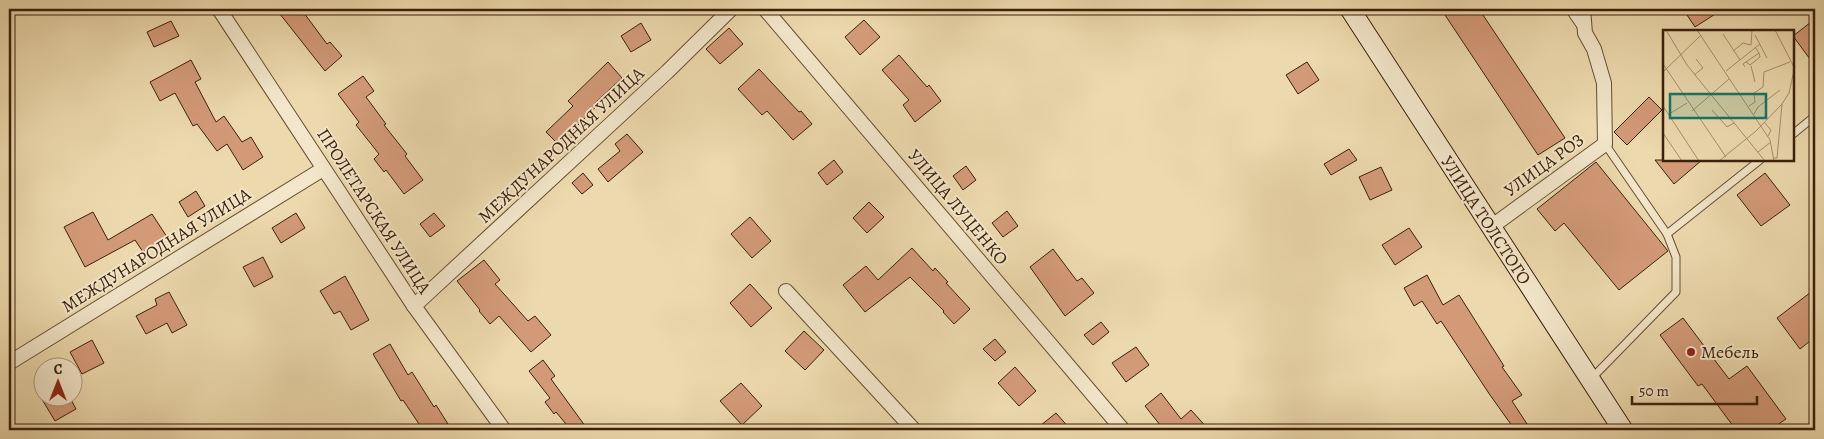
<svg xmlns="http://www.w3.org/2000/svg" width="1824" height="439" font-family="Alegreya,serif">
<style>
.building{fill:#d39a78;stroke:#3c200c}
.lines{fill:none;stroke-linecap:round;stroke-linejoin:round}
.lane-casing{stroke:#684e34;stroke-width:9}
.street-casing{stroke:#684e34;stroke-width:16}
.secondary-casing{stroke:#3c200c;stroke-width:21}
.lane{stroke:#f3e6ca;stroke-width:7}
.street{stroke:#f3e6ca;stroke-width:14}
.secondary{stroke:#f3e6ca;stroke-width:19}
.poi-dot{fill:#8f2418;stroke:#f3e6ca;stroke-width:2}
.labels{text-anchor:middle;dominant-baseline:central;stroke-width:4;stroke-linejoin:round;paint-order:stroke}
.street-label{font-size:18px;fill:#3c200c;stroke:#f3e6ca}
.poi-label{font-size:18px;fill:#3c200c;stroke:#f3e6ca;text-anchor:start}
.inset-road{fill:none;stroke:#a68f6d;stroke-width:1}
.view{fill:#0f766e;fill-opacity:0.15;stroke:#0f766e;stroke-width:2.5}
.inset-edge{fill:none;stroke:#3c200c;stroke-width:2.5}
</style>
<rect width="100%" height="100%" fill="#ecd9ad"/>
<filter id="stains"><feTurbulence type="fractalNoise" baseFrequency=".004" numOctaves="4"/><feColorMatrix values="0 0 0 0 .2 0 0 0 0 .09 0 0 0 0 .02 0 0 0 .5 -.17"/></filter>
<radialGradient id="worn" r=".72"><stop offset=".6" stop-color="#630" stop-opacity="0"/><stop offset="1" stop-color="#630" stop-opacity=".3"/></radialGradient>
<g class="building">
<path d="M276 9H301L327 44 330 42 342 56 325 71Z"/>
<path d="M1441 9H1479L1565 138 1538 155Z"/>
<path d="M1683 9H1723L1695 27Z"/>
<path d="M1815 19V66L1793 36Z"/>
<path d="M864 20 880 37 860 55 845 37Z"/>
<path d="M171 21 179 36 154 47 147 32Z"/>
<path d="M641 23 651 40 631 52 621 36Z"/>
<path d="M729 28 743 44 720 64 706 49Z"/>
<path d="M899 55 927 87 929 85 941 101 915 122 903 105 909 100 882 70Z"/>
<path d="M191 60 201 79 195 82 216 122 224 116 242 142 251 137 263 157 243 170 227 144 217 151 197 124 193 126 175 93 160 101 150 82Z"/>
<path d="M608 62 622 78 595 103 597 106 571 132 574 135 561 147 546 132 573 106 568 101Z"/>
<path d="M1307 62 1319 80 1298 94 1286 75Z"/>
<path d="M759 69 799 112 801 111 812 124 793 140 767 111 762 115 738 89Z"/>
<path d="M363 76 374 91 366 97 386 124 384 125 407 154 405 156 423 180 404 194 386 170 384 172 374 159 379 154 356 125 359 122 338 94Z"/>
<path d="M1649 97 1662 110 1627 145 1614 132Z"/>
<path d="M627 134 643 152 608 182 598 169 620 151 615 144Z"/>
<path d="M1349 149 1357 160 1331 175 1324 164Z"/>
<path d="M834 160 843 172 827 185 818 173Z"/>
<path d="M1655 160H1702L1674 184Z"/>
<path d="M1596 162 1668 251 1619 290 1564 223 1555 231 1537 209Z"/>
<path d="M966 166 976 180 963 190 953 176Z"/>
<path d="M1381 167 1392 190 1370 200 1359 177Z"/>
<path d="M583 173 593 185 582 194 572 183Z"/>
<path d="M1765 173 1790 205 1761 226 1737 195Z"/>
<path d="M196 191 205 206 188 217 179 202Z"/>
<path d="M869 202 884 217 867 233 853 218Z"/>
<path d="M1007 211 1018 226 1003 237 992 223Z"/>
<path d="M93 212 108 240 152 214 167 237 143 252 135 240 85 267 64 227Z"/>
<path d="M296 213 305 228 281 243 272 228Z"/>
<path d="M434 213 445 226 430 237 420 224Z"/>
<path d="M750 217 771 241 752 258 731 234Z"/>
<path d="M1409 228 1422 247 1395 265 1382 245Z"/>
<path d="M912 248 933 271 935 268 948 282 946 283 970 309 954 324 943 312 944 311 910 277 865 312 843 285 866 266 878 280Z"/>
<path d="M1053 249 1077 281 1082 278 1094 293 1065 316 1030 267Z"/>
<path d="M263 257 273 277 254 287 243 267Z"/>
<path d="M484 260 500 280 495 284 528 321 535 316 551 335 531 352 499 316 490 324 479 311 480 310 457 281Z"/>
<path d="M1427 275 1443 305 1459 295 1504 366 1502 367 1522 395 1512 401 1531 430H1515L1490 395 1441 321 1437 324 1422 301 1414 306 1404 288Z"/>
<path d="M345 276 369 320 351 330 340 311 334 314 320 291Z"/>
<path d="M750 284 772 308 751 327 730 303Z"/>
<path d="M1815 289V337L1800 349 1777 318Z"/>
<path d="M169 292 187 325 172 333 167 323 146 334 136 316 157 305 155 299Z"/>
<path d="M1683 318 1729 379 1747 366 1786 419 1770 430H1736L1702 384 1698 386 1660 335Z"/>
<path d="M1101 322 1109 332 1093 345 1084 335Z"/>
<path d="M804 331 824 350 805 370 785 351Z"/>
<path d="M995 339 1006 352 995 361 983 349Z"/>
<path d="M92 340 104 363 82 374 70 352Z"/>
<path d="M390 344 408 375 412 372 434 407 436 405 448 424 438 430H423L403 400 401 401 373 354Z"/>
<path d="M1136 347 1149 365 1126 382 1112 363Z"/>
<path d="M543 360 555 376 551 379 588 430H571L556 412 554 414 545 402 550 398 529 371Z"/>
<path d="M1015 367 1036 391 1019 406 998 383Z"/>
<path d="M741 383 762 406 742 425 720 401Z"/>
<path d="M1161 393 1181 419 1191 410 1209 430H1164L1145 406Z"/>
<path d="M40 396H69L76 409 55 421Z"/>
<path d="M1056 413 1071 430H1035Z"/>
</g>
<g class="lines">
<g class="lane-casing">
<g id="lane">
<path d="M1569 9 1582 28"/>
<path d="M1793 134 1815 116"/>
<path d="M1667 234 1760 160"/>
<path d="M1592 378 1676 292V257L1667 234 1605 144"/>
</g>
</g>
<g class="street-casing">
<g id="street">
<path d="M219 9 414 306 504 430"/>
<path d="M765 9 1123 430"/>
<path d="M1491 227 1605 144 1604 83 1594 49 1585 33 1583 9"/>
<path d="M786 291 914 430"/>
<path d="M414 306 667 72 731 9"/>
<path d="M9 363 323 169"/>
</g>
</g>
<g class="secondary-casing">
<path id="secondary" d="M1350 9 1623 430"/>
</g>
<use href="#lane" class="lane"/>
<use href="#street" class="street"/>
<use href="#secondary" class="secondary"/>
</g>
<circle class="poi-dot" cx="1691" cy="352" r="5"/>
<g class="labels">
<g class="street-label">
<text transform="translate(561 145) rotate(-43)">МЕЖДУНАРОДНАЯ УЛИЦА</text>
<text transform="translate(1544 165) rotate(-36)">УЛИЦА РОЗ</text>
<text transform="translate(958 207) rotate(50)">УЛИЦА ЛУЦЕНКО</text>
<text transform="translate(374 211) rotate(57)">ПРОЛЕТАРСКАЯ УЛИЦА</text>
<text transform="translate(1486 220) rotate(57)">УЛИЦА ТОЛСТОГО</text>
<text transform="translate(156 250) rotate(-32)">МЕЖДУНАРОДНАЯ УЛИЦА</text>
</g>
<g class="poi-label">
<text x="1701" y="352">Мебель</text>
</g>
</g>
<g transform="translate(1663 30)">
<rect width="131" height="131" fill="#ecd9ad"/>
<path class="inset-road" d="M3 0 24 35 102 131M34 0 107 110 111 131M112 0 131 37M60 4 77 30M92 5 104 28M88 15 89 0M70 21 80 13 88 15M83 32 87 35 97 27 96 23M0 34 63 127M88 36 92 52M82 37 80 34 96 23 92 17M63 41 97 14M0 42 38 5M31 45 40 38 33 29M0 76 36 131M86 76 92 72 91 63 100 57 101 42 127 32M49 80 64 97 71 93M29 81 66 49M6 84 24 73M91 84 95 77 117 60M101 92 108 100 105 106M0 103 19 131M95 122 108 112M111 128H114L119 74M56 131 93 101 119 74 126 63 132 36"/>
<path class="view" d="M7 64H103V88H7Z"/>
<rect width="131" height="131" class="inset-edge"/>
</g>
<rect width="1824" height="439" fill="none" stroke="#ecd9ad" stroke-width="30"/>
<rect x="10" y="10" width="1804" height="419" fill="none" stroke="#3c200c" stroke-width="2.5"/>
<rect x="15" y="15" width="1794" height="409" fill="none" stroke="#3c200c"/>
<g transform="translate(58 382)"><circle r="24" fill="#f3e6ca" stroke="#aa977e"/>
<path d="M0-4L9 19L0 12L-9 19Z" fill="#8f2418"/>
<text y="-8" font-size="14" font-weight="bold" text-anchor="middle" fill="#3c200c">С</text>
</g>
<path d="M1632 396v8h125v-8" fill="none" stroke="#3c200c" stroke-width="2.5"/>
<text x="1639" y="396" font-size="15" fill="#3c200c" stroke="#f3e6ca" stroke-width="4" paint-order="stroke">50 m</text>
<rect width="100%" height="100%" filter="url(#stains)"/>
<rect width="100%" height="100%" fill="url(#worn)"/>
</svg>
